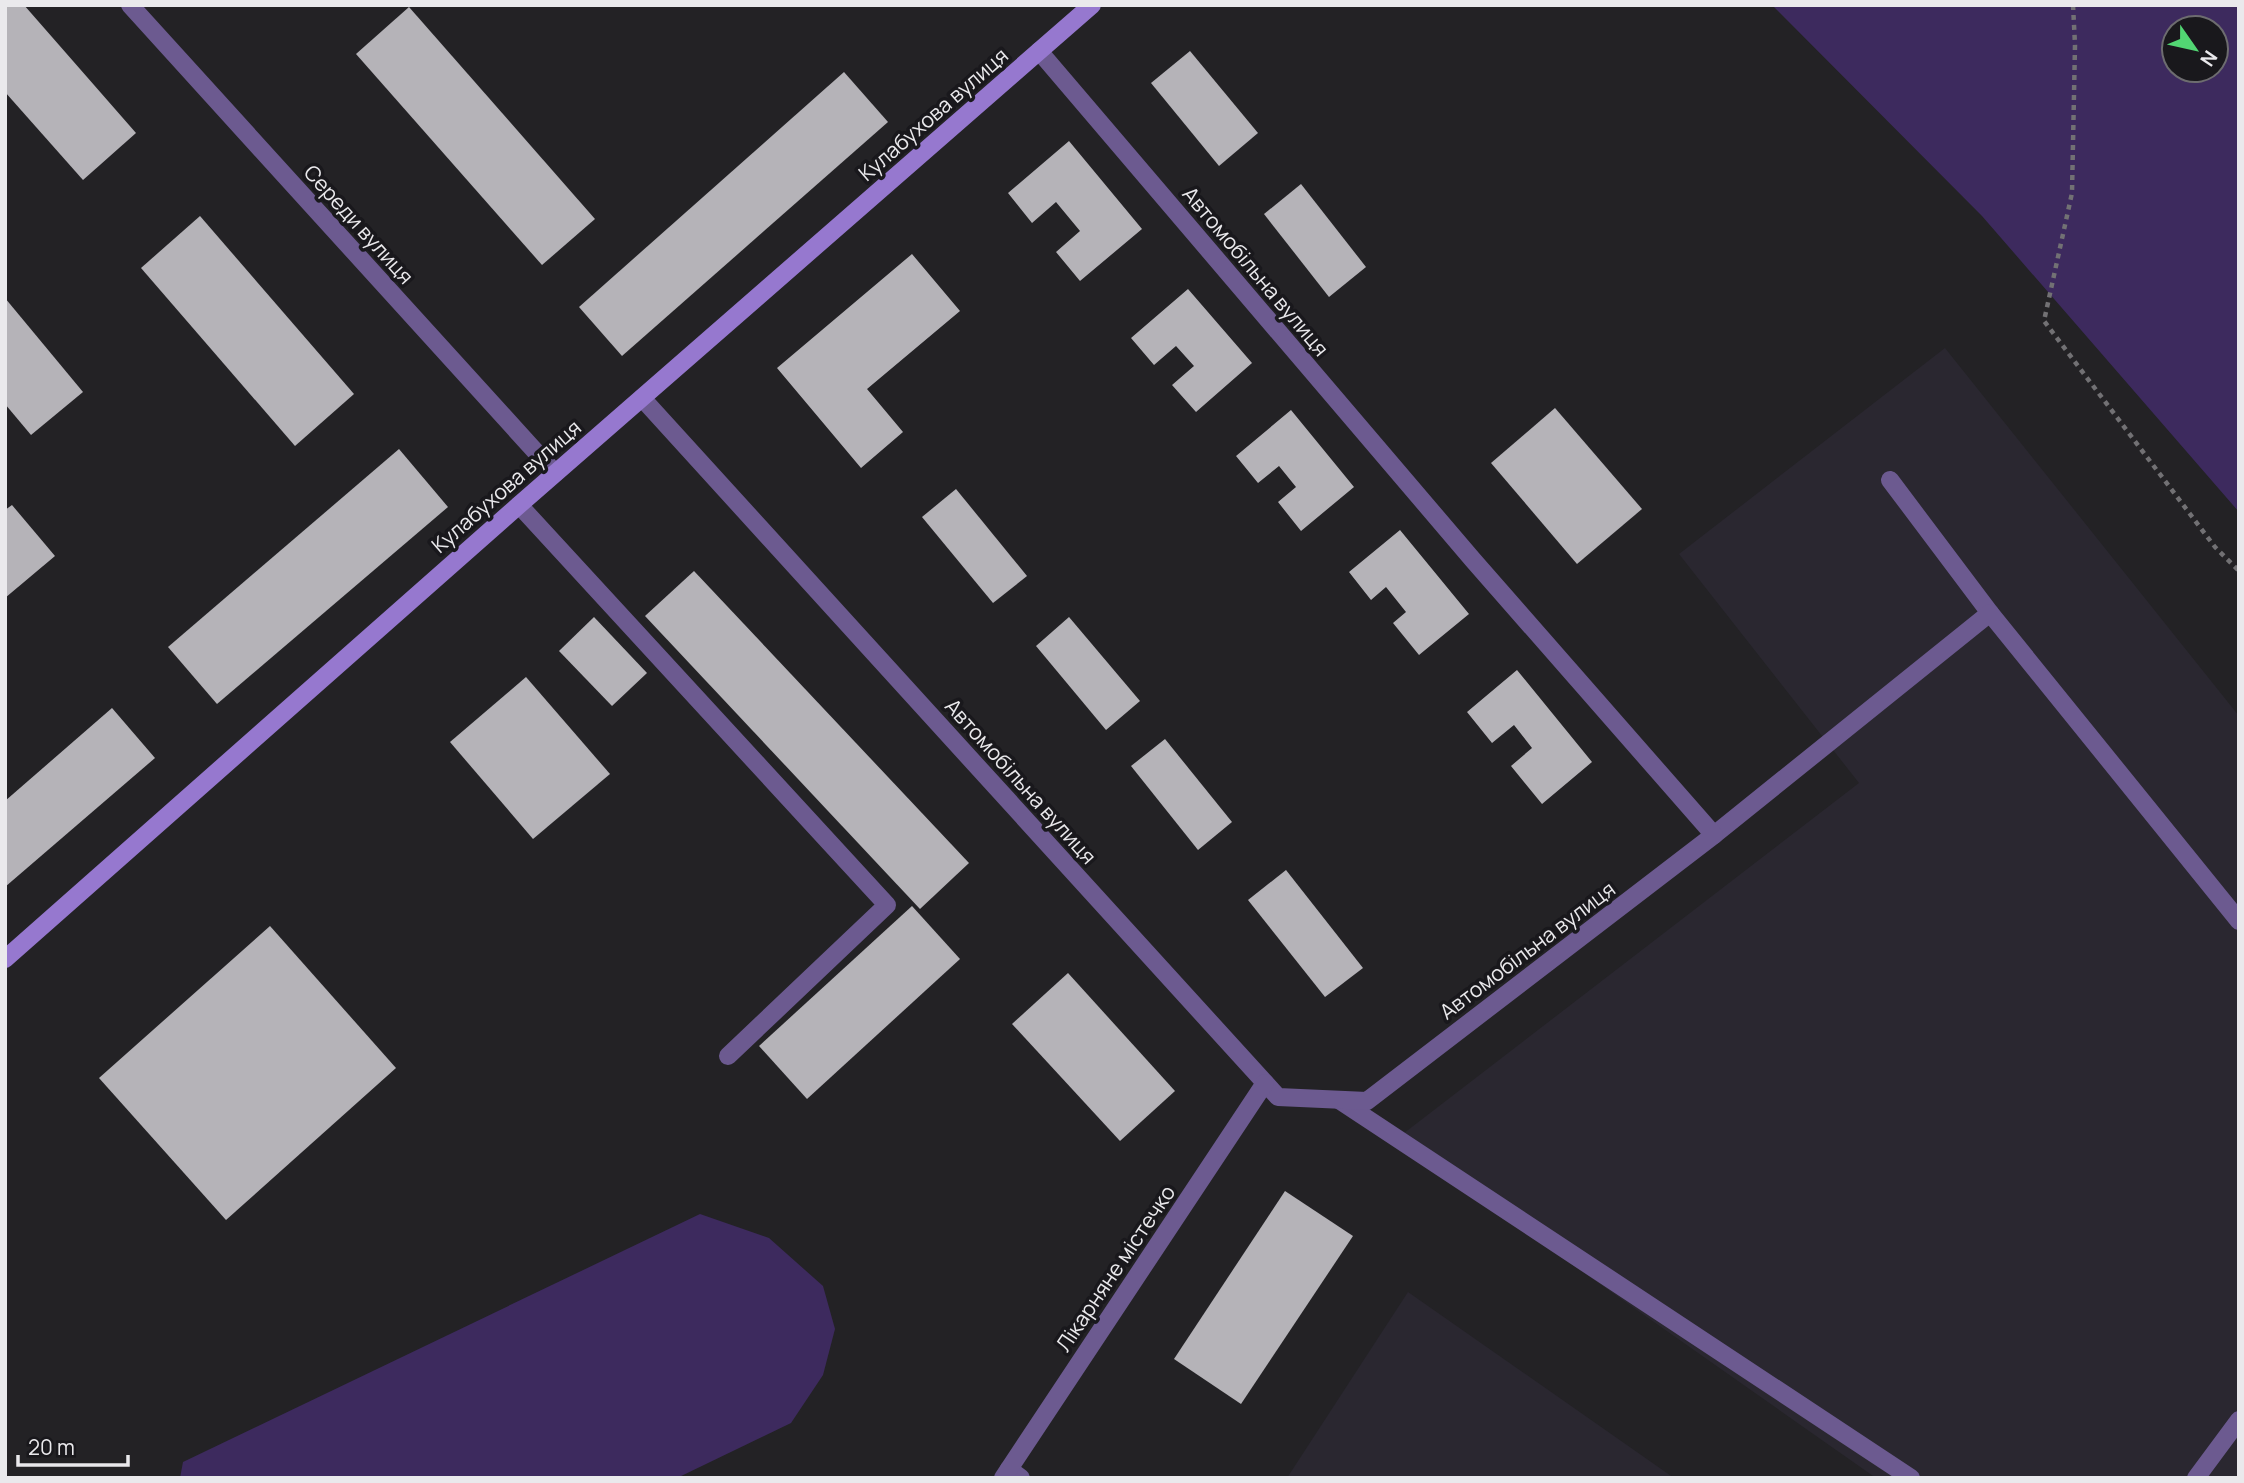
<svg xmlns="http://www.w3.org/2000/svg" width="2244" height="1483" font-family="Manrope,sans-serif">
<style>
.built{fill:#2a2730}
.green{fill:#3d2a5e;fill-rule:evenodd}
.building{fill:#b5b3b8}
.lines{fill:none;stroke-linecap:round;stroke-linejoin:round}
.path{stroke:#727174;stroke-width:4.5;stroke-dasharray:5 5;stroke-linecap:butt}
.lane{stroke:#6c5a90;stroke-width:18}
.street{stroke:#6c5a90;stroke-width:18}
.secondary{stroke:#9678cf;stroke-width:18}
.labels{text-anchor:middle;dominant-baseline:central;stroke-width:7;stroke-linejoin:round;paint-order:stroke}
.street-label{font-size:21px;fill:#eae9ec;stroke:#19181c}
</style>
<rect width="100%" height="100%" fill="#232225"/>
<g class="built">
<path d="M1945 348 2239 716V1478H1876L1395 1140 1859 783 1679 554Z"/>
<path d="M1408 1292 1674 1478H1287Z"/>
</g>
<g class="green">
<path d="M1772 5H2239V512L1982 216ZM2174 28H2216V70H2174Z"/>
<path d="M700 1214 769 1238 823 1286 835 1329 823 1375 791 1423 677 1478H180L183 1462Z"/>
</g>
<g class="building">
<path d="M5 5H24L136 133 83 180 5 92Z"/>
<path d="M409 7 595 219 542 265 356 54Z"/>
<path d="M1190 51 1258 133 1219 166 1151 83Z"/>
<path d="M844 72 888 122 622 356 579 307Z"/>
<path d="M1069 141 1142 229 1080 281 1056 252 1080 231 1056 202 1032 223 1008 193Z"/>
<path d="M1301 184 1366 267 1329 297 1264 214Z"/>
<path d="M200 216 354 394 295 446 141 268Z"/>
<path d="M912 254 960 311 867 389 903 432 861 468 777 368Z"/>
<path d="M1188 289 1252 363 1196 412 1172 385 1194 366 1176 346 1154 365 1131 338Z"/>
<path d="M5 298 83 392 31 435 5 404Z"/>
<path d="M1555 408 1642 509 1577 564 1491 463Z"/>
<path d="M1291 410 1354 487 1301 531 1278 502 1296 487 1279 466 1258 483 1236 456Z"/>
<path d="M399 449 448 507 217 704 168 647Z"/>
<path d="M956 489 1027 576 993 603 922 517Z"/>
<path d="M12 505 55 556 5 598V510Z"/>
<path d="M1400 530 1469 614 1419 655 1393 623 1406 612 1386 587 1371 600 1349 572Z"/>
<path d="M694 571 969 863 920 909 645 616Z"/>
<path d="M594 617 647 673 612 706 559 651Z"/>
<path d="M1069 617 1140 701 1106 730 1036 646Z"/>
<path d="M1517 670 1592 762 1542 804 1511 766 1532 748 1514 725 1492 743 1467 712Z"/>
<path d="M526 677 610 774 533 839 450 742Z"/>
<path d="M112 708 155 758 5 887V801Z"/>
<path d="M1165 739 1232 822 1198 850 1131 766Z"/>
<path d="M1286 870 1363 968 1325 997 1248 900Z"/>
<path d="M912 906 960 959 807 1099 759 1046Z"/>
<path d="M270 926 396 1068 226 1220 99 1078Z"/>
<path d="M1068 973 1175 1091 1120 1141 1012 1024Z"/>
<path d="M1285 1191 1353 1236 1241 1404 1174 1359Z"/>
</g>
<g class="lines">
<path class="path" d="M2073 5 2075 45 2072 193 2044 321 2215 547 2239 571"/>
<g class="lane">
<path d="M1890 480 1990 613"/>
<path d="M519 505 887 905 728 1056"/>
<path d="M1714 835 1990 613 2239 921"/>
<path d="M1339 1100 1911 1478"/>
<path d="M1009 1469 1021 1478"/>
<path d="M2196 1478 2239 1420"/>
</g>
<g class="street">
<path d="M130 5 555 473"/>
<path d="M642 398 1278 1097 1367 1101 1714 835 1473 560 1039 51"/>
<path d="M1003 1478 1265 1083"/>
</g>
<path class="secondary" d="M5 959 519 505 1092 5"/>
</g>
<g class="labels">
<g class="street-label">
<text transform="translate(933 114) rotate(-41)">Кулабухова вулиця</text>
<text transform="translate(359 224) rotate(48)">Середи вулиця</text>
<text transform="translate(1256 271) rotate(50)">Автомобільна вулиця</text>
<text transform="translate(506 486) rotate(-41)">Кулабухова вулиця</text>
<text transform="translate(1021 781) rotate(48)">Автомобільна вулиця</text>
<text transform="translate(1527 950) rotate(-37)">Автомобільна вулиця</text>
<text transform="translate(1115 1268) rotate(-56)">Лікарняне містечко</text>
</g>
</g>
<rect width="2244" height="1483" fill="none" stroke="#eae9ec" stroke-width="14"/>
<g transform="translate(2195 49) rotate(124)"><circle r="33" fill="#19181c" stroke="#6d6c6f" stroke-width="2"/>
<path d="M0-5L12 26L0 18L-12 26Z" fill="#52d673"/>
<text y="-10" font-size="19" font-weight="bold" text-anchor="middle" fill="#eae9ec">N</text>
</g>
<path d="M18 1455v10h110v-10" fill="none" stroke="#eae9ec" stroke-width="3.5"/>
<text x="28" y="1455" font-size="21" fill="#eae9ec" stroke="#19181c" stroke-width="5" paint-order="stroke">20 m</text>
</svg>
